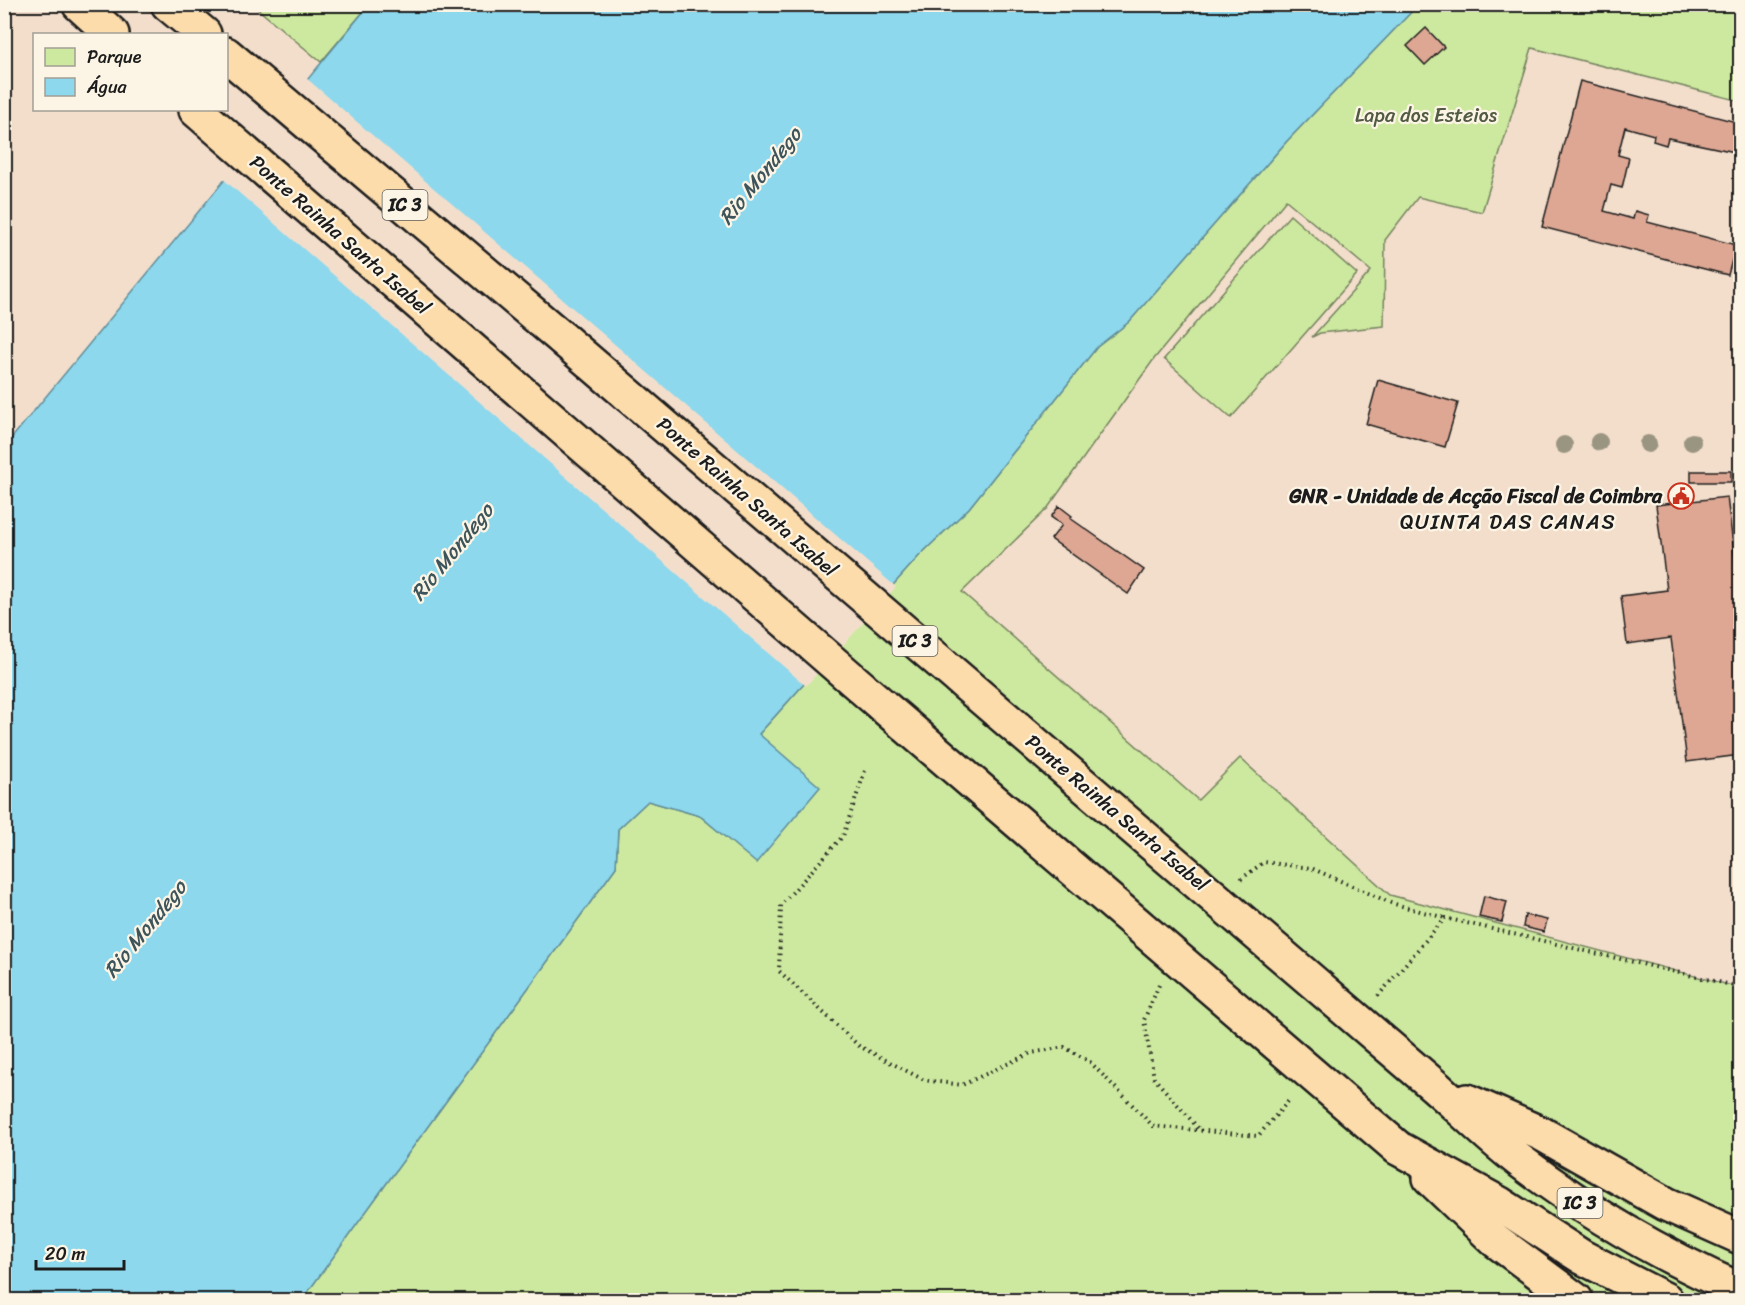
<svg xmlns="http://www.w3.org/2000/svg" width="1745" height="1305" font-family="Sriracha,sans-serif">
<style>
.green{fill:#cde99f;stroke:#74825e;stroke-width:1.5}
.water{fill:#8dd8ed;stroke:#608d99;stroke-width:1.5}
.pier{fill:#f3decc}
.building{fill:#dda793;stroke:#1c1c1c;stroke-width:1.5}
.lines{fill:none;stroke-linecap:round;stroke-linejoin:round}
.trunk-casing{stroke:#1c1c1c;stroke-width:38}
.path{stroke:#1c1c1c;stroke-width:4;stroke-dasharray:1.5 4.5;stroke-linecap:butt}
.trunk{stroke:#fddcac;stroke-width:33}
.trunk-bridge-casing{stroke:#1c1c1c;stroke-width:38;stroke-linecap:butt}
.trunk-bridge{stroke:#fddcac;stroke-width:33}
.tree{fill:#9a9581}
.labels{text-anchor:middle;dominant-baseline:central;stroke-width:4.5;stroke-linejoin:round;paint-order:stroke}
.shield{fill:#fcf5e5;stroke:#5f5d58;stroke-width:1.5}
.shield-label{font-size:18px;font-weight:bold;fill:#1c1c1c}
.park-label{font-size:20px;fill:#515a43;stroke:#fcf5e5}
.street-label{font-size:20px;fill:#1c1c1c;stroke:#fcf5e5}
.poi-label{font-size:20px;font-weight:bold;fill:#1c1c1c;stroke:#fcf5e5;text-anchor:end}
.water-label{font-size:21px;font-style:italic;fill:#3e545b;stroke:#fcf5e5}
.neighbourhood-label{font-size:21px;letter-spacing:1.5px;fill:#1c1c1c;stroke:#fcf5e5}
</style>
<rect width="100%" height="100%" fill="#f3decc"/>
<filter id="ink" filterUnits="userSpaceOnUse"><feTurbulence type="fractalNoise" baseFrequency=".0167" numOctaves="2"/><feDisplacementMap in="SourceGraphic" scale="12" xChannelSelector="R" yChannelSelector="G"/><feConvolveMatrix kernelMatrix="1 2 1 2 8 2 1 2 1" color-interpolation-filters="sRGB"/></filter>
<g filter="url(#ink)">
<g class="green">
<path d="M253 5H369L321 62Z"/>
<path d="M1418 5H1740V101L1532 48 1482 212 1418 197 1385 240 1384 326 1320 333 1312 337 1371 271 1286 200 1154 359 1047 509 962 592 1198 800 1240 758 1390 895 1740 988V1300H302L616 867 618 829 648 801 700 816 756 862 759 734 920 555 969 508 1097 347 1129 322 1287 141Z"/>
<path d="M1290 215 1357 274 1231 418 1164 359Z"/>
</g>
<path class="water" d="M369 5H1418L1287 141 1129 322 1097 347 969 508 920 555 759 734 820 787 756 863 700 816 648 801 618 829 616 867 302 1300H5V446Z"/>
<path class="pier" d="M305 77 896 587 806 686 222 178Z"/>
<g class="building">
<path d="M1426 28 1444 47 1425 65 1407 46Z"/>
<path d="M1580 81 1740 123V153L1668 138 1666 145 1653 141 1654 135 1625 127 1618 155 1629 158 1622 188 1611 185 1604 211 1633 219 1635 211 1649 215 1647 222 1736 245 1728 275 1542 227Z"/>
<path d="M1378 380 1458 403 1445 447 1366 424Z"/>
<rect x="1691" y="471" width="40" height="11"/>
<path d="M1727 497 1740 600V755L1687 762 1671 638 1627 644 1621 596 1667 590 1656 505Z"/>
<path d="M1059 506 1072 516 1070 518 1144 570 1128 594 1051 539 1062 525 1051 517Z"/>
<path d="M1484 896 1507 902 1502 922 1479 917Z"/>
<path d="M1525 915 1547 920 1544 932 1523 927Z"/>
</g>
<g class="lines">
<g class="trunk-casing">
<g id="trunk">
<path d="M79 4 112 34"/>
<path d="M168 4 204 34"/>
<path d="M226 54 563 339"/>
<path d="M196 110 883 706"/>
<path d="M1438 1089C1465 1113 1491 1139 1520 1161 1587 1212 1663 1256 1740 1290"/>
<path d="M1467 1101 1542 1134 1666 1204 1740 1237"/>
<path d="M1398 1148 1500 1204 1582 1257 1666 1300"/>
<path d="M1430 1178 1495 1240 1576 1300"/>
</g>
</g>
<g class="path">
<path d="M865 771 843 836 781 905 779 971 859 1046 924 1080 962 1085 1031 1053 1064 1047 1090 1062 1153 1126 1258 1136 1291 1098"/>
<path d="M1241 879 1264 862 1311 868 1391 903 1445 918"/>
<path d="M1159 985 1144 1020 1154 1078 1200 1130"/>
<path d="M1378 996 1445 918 1740 987"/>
</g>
<use href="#trunk" class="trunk"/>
<g class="trunk-bridge-casing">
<g id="trunk-bridge">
<path d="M563 339 1438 1089"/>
<path d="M883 706 1398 1148"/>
</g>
</g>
<use href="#trunk-bridge" class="trunk-bridge"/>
</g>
<g class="tree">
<circle cx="1599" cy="442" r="9"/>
<circle cx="1692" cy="442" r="9"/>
<circle cx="1648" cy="444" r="9"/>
<circle cx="1564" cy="445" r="9"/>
</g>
</g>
<defs>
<g id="civic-ring" transform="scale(1.35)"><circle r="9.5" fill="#fcf5e5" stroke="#c8321e" stroke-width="1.5"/><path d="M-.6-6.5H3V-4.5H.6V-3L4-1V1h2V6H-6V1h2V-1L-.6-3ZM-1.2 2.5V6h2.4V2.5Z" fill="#c8321e"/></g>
</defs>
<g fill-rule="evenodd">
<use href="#civic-ring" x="1681" y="496"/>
</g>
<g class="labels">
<g class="shield">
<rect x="382.5" y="190" width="45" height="30" rx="4.5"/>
<rect x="892.5" y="626" width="45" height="30" rx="4.5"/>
<rect x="1557.5" y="1188" width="45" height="30" rx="4.5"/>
</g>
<g class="shield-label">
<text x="405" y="205">IC 3</text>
<text x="915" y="641">IC 3</text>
<text x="1580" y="1203">IC 3</text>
</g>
<g class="park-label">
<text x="1426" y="115">Lapa dos Esteios</text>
</g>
<g class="street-label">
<text transform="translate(340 235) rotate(41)">Ponte Rainha Santa Isabel</text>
<text transform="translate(747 497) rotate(41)">Ponte Rainha Santa Isabel</text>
<text transform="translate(1117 813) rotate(40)">Ponte Rainha Santa Isabel</text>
</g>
<g class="poi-label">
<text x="1662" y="496">GNR - Unidade de Acção Fiscal de Coimbra</text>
</g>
<g class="water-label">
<text transform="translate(760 176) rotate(-51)">Rio Mondego</text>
<text transform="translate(452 552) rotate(-51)">Rio Mondego</text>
<text transform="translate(145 929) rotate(-51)">Rio Mondego</text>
</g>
<g class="neighbourhood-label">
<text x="1508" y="522">QUINTA DAS CANAS</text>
</g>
</g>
<rect width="1745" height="1305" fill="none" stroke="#fcf5e5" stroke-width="24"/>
<rect x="12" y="12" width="1721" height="1281" fill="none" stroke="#1c1c1c" stroke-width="2" filter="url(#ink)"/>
<rect x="33" y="33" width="195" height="78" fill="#fcf5e5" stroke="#a29e95" stroke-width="1.5"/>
<rect x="45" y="48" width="30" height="18" fill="#cde99f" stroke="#a29e95" stroke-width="1.5"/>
<text x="87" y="63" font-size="18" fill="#1c1c1c">Parque</text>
<rect x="45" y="78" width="30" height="18" fill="#8dd8ed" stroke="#a29e95" stroke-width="1.5"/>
<text x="87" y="93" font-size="18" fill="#1c1c1c">Água</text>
<path d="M36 1260v9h88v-9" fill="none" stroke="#1c1c1c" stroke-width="3"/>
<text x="45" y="1260" font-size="18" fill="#1c1c1c" stroke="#fcf5e5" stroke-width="4.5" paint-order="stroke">20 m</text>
</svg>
